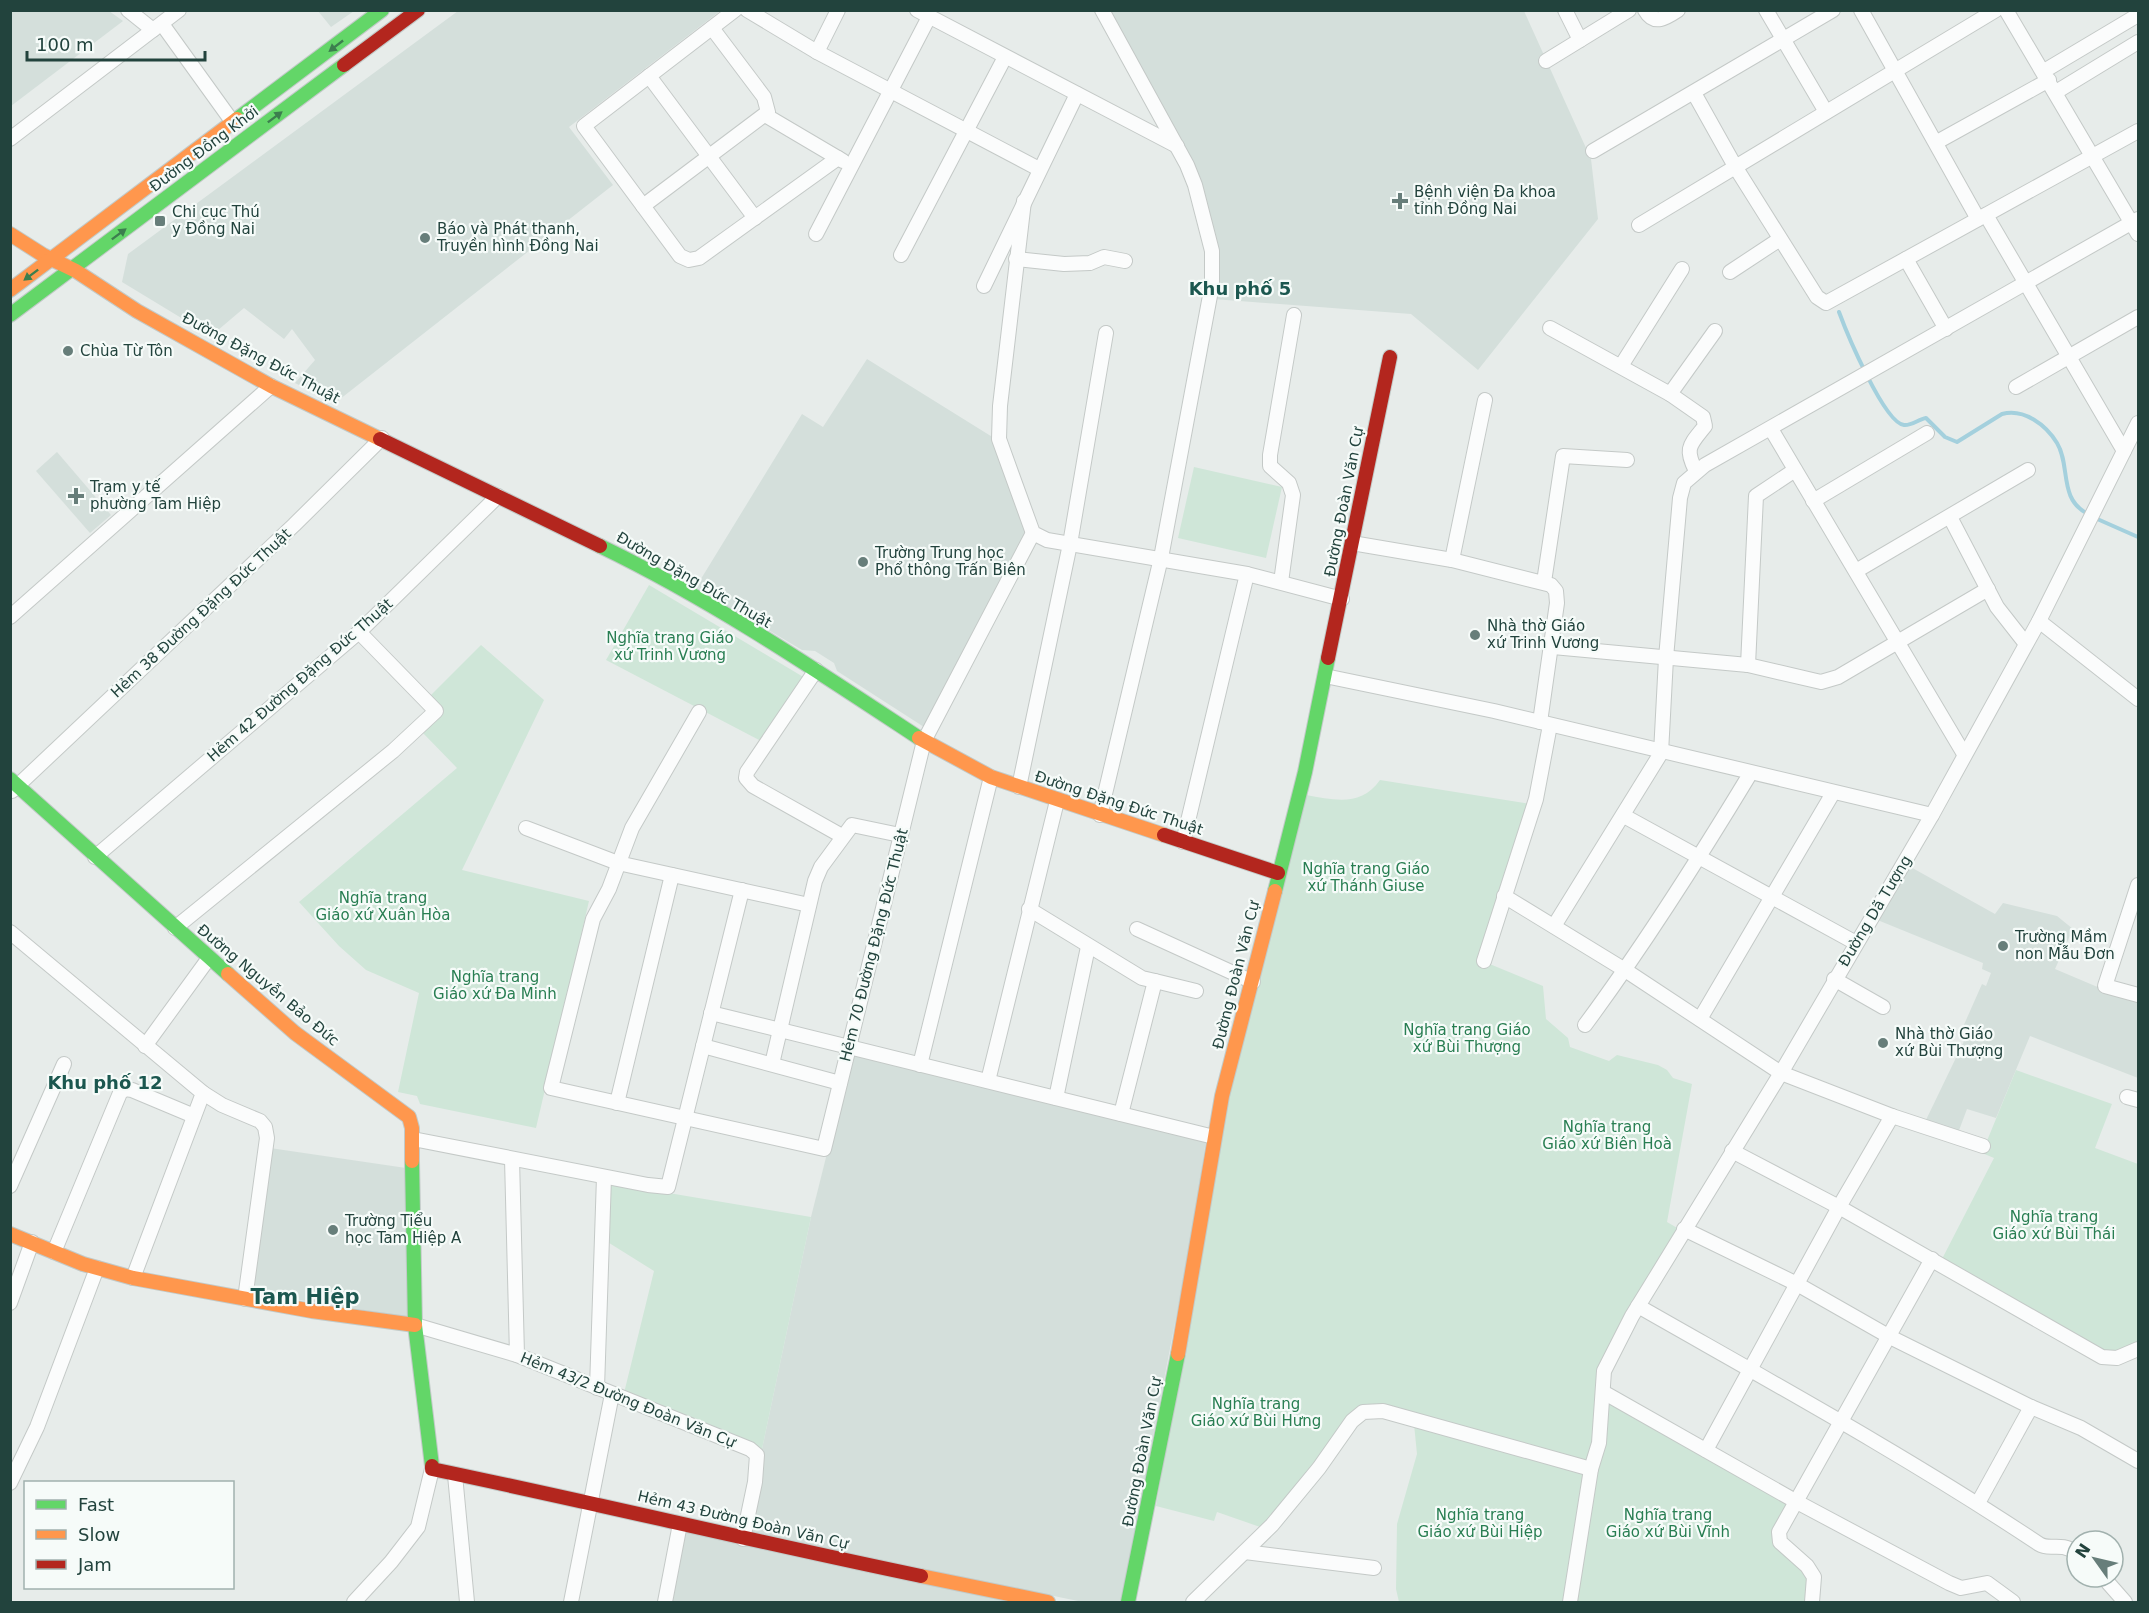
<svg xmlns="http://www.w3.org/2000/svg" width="2149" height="1613" font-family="'DejaVu Sans',sans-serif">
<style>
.built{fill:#d4dfdb}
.green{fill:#cfe6d8}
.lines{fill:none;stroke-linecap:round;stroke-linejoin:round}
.stream{stroke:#a4d0dd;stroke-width:4}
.street-casing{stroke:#c4c9c7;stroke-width:16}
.fast-casing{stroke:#c2cac8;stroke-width:16}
.slow-casing{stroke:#c2cac8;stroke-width:16}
.jam-casing{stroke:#c2cac8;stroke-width:16}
.street{stroke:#fbfcfc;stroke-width:14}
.fast{stroke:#63d668;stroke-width:14}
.slow{stroke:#ff974d;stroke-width:14}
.jam{stroke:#b3261e;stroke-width:14}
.oneway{fill:#3c7e4e}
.poi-dot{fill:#677e7a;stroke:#f6fbf9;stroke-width:2}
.labels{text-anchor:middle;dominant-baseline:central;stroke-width:4.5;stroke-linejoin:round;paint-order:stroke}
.street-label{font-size:15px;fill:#22433d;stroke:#f6fbf9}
.poi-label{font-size:15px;fill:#22433d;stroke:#f6fbf9;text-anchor:start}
.park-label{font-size:15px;fill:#287e52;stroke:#f6fbf9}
.quarter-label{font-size:18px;font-weight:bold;fill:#1b574f;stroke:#f6fbf9}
.district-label{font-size:21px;font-weight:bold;fill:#1b574f;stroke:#f6fbf9}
</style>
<rect width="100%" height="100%" fill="#e7ecea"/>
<g class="built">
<path d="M11 10 109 11 123 21 11 106Z"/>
<path d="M318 11H354L331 27Z"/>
<path d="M458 11H720L569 127 613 185 335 403 295 383 315 360 292 329 284 339 244 308 211 336 122 282 128 254Z"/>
<path d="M1107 11H1524L1591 159 1598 219 1478 370 1411 314 1213 299 1211 230Z"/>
<path d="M867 359 994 438 1027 536 924 727 837 671 834 663 815 651 802 650 696 587 802 414 823 427Z"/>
<path d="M57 452 111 515 90 533 36 471Z"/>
<path d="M1907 865 1995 914 2003 903 2057 916 2073 929 2055 969 2107 991 2138 999V1078L2030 1036 1996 1118 1967 1109 1958 1133 1925 1122 1965 1039 1959 1036 1982 984 1986 986 1991 973 1982 969 1983 963 1875 919Z"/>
<path d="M852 1054 1206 1140 1192 1235 1121 1602H1083L749 1533 762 1449 811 1217Z"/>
<path d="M270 1148 406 1168 408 1317 250 1292Z"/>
<path d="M683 1531 1012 1602H669Z"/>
</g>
<g class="green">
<path d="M1194 467 1282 487 1266 558 1178 538Z"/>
<path d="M649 585 805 678 761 741 606 660Z"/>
<path d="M481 645 544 700 462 870 589 901 536 1128 420 1104 417 1096 398 1092 419 993 366 970 339 946 299 902 457 768 422 732 444 711 431 695Z"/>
<path d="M1380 780 1531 804 1480 960 1543 986 1546 1019 1568 1038 1570 1047 1609 1061 1617 1055 1658 1065 1667 1070 1673 1078 1692 1084 1667 1222 1679 1229 1600 1370 1597 1425 1589 1463 1371 1406 1263 1528 1217 1512 1214 1521 1156 1506 1228 1097 1306 795C1335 800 1361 807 1380 780Z"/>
<path d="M2016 1070 2112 1104 2095 1148 2138 1164V1345L2111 1354 1942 1259 1994 1158 1982 1153Z"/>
<path d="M609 1183 811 1217 762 1449 624 1393 654 1271 606 1241Z"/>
<path d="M1606 1399 1791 1503 1776 1530 1808 1573 1807 1602 1575 1601Z"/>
<path d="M1414 1424 1587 1472 1566 1602H1399L1396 1589 1397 1524 1417 1454Z"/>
</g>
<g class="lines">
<g class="stream">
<path d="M1839 312C1846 331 1884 423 1904 425 1911 426 1919 419 1926 418L1945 437 1957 442 2002 414C2024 408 2046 425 2057 443 2071 466 2058 499 2088 514"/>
<path d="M2095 518 2138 537"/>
</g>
<g class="street-casing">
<g id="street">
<path d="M128 10 153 30"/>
<path d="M735 10 584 126 680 256 689 260 699 258 838 158"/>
<path d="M747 10 817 52 1039 169"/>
<path d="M917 10 1177 146"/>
<path d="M1565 10 1580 40"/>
<path d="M1645 10C1654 26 1666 18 1678 10"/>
<path d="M1766 10 1826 112"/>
<path d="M1861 10 1978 219"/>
<path d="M2006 10 2138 234"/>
<path d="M162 24 234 124"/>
<path d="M817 52 838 10"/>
<path d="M1546 61 1629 10"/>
<path d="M2044 71 2138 15"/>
<path d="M649 76 755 218"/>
<path d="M2056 92 2138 42"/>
<path d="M1694 93 1736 168 1817 297 1826 303 2138 131"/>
<path d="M765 115 843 161"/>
<path d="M10 139 179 10"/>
<path d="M1937 142 2049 80"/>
<path d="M1593 151 1833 10"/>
<path d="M1024 201 1000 406 999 439 1033 533 1047 540 1247 574 1342 599"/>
<path d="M643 206 768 112 764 97 712 28"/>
<path d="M1986 215 2124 451"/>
<path d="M1639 225 1996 10"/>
<path d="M816 234 929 17"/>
<path d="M901 255 1005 57"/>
<path d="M1016 259 1064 264 1090 263 1104 257 1125 261"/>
<path d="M1906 259 1946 329"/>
<path d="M1730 272 1780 239"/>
<path d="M984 286 1077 94"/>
<path d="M1550 328 1670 394 1703 417 1705 426C1690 445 1684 448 1696 471"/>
<path d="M1621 366 1682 269"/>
<path d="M2016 387 2138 317"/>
<path d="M1670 394 1715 331"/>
<path d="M1771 429 1964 754"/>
<path d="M1813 501 1927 433"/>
<path d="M1950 517 1997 607 2026 644"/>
<path d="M1352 543 1452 560 1551 585 1556 591 1557 603 1540 722"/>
<path d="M1452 560 1485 400"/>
<path d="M1856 571 2028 470"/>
<path d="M1281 582 1293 495 1289 483 1270 466V455L1294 315"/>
<path d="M1544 582 1563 456 1627 460"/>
<path d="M10 617 271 386"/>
<path d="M2039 621 2138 699"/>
<path d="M1553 647 1748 665 1821 682 1838 677 1988 589"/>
<path d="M1748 665 1756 496 1795 470"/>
<path d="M816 670 747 772 746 778 753 786 842 836"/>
<path d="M1325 676 1494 711 1932 815"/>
<path d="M699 712 632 828 609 889 593 919 551 1088 824 1149 924 741 1033 533"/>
<path d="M1019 787 1070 544 1106 333"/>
<path d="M12 791 294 525 382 438"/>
<path d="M1100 815 1161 558 1212 285V251L1195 185 1187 165 1102 10"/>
<path d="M1624 816 1856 943"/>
<path d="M526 828 618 863 809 905"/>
<path d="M1183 842 1247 574"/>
<path d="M95 857 359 632 498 496"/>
<path d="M2138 885 2105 986 2138 995"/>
<path d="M1504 896 1625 970 1781 1073 1892 1116 1983 1146"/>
<path d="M1029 909 1142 978 1155 981 1121 1114"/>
<path d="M1554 926 1661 753 1666 658 1680 498 1684 483 1705 465 2138 219"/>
<path d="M175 928 393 751 436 711 359 632"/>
<path d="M1137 929 1253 982"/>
<path d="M10 932 203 1093 133 1278"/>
<path d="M1484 961 1536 799 1550 725"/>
<path d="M1834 979 1883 1007"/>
<path d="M1155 981 1196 991"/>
<path d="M711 1013 1214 1137"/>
<path d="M1700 1019 1833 793"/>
<path d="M1585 1025C1645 944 1698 860 1750 774"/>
<path d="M145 1046 209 958"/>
<path d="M703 1046 840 1083"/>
<path d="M772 1064 815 881 821 867 852 825 900 835"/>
<path d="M920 1065 991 777"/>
<path d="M988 1081 1057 801"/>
<path d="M203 1093 222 1105 260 1121 265 1127 267 1138 245 1299"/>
<path d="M2127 1097 2138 1100"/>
<path d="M1056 1098 1088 947"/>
<path d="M617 1103 672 875"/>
<path d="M413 1139 648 1185 668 1187 742 890"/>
<path d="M1732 1151 1839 1207 2102 1357 2117 1358 2138 1349"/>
<path d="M512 1159 517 1355"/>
<path d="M10 1186 64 1064"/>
<path d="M1684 1229 1797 1284 1890 1337 2031 1407 2081 1428 2138 1461"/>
<path d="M54 1252 120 1093 125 1089 132 1090 194 1116"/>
<path d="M10 1303 32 1242"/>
<path d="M1638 1306C1773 1383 1910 1458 2039 1544 2050 1551 2059 1541 2077 1553"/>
<path d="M415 1325 517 1355 750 1449 757 1455 755 1482 743 1539"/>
<path d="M597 1388 604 1177"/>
<path d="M1603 1392 1797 1502 1949 1583 1961 1588 1987 1583 2013 1602"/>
<path d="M1706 1450 1839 1207 1892 1116"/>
<path d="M455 1475 467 1602"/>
<path d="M10 1483 37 1427 97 1268"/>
<path d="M1978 1503 2031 1407"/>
<path d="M1245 1552 1374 1568"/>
<path d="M2103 1577 2125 1602"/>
<path d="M354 1602 391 1562 418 1527 432 1469"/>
<path d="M571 1602 612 1394"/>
<path d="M665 1602 680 1524"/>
<path d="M1193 1602 1272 1525 1319 1468 1352 1421 1363 1412 1383 1411 1591 1469 1599 1443 1604 1371 1632 1316 1781 1073 1932 815 2039 621 2138 423"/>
<path d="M1570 1602 1591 1469"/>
<path d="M1812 1602 1814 1577 1807 1566 1780 1542 1779 1532 1932 1259"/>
</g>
</g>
<g class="fast-casing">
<g id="fast">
<path d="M237 119 382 10"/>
<path d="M10 315 344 65"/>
<path d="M600 546C712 600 816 670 919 738"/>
<path d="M10 779 228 974"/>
<path d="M1275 891 1305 772 1328 658"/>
<path d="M412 1161 415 1325 432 1466"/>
<path d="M1128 1602 1178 1354"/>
</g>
</g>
<g class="slow-casing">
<g id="slow">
<path d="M10 234 43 255 76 271 137 311 271 386 380 439"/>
<path d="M10 290 237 119"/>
<path d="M919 738 991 777 1164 835"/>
<path d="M228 974 295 1033 409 1117 412 1128V1161"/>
<path d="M10 1234 83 1264 133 1278 312 1311 415 1325"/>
<path d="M1178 1354 1222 1096 1275 891"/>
<path d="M921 1576 1048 1602"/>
</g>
</g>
<g class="jam-casing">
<g id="jam">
<path d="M344 65 418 10"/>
<path d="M380 439 600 546"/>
<path d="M1328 658 1390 357"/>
<path d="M1164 835 1278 873"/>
<path d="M432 1466V1469C595 1503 757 1542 921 1576"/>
</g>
</g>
<use href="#street" class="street"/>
<use href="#fast" class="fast"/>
<use href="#slow" class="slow"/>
<use href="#jam" class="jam"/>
</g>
<defs><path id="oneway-solid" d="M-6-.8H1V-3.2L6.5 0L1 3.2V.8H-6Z" transform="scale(1.5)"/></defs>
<g class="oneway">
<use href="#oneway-solid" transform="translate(336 46) rotate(142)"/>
<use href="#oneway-solid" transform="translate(275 117) rotate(-37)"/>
<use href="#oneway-solid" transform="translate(119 234) rotate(-37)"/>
<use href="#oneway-solid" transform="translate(31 275) rotate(143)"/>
</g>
<g class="poi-dot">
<path d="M1397 192h6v6h6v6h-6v6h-6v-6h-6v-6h6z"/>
<rect x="154" y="215" width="12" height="12" rx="3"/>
<circle cx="425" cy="238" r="6"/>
<circle cx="68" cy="351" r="6"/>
<path d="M73 487h6v6h6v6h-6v6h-6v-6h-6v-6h6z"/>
<circle cx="863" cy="562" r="6"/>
<circle cx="1475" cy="635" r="6"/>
<circle cx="2003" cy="946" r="6"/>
<circle cx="1883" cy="1043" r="6"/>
<circle cx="333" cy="1230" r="6"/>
</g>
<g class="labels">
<g class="street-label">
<text transform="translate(204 149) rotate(-37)">Đường Đồng Khởi</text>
<text transform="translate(261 358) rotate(28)">Đường Đặng Đức Thuật</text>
<text transform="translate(1344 502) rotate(-79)">Đường Đoàn Văn Cự</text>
<text transform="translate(694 580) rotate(30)">Đường Đặng Đức Thuật</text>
<text transform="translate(201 613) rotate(-43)">Hẻm 38 Đường Đặng Đức Thuật</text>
<text transform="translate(300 680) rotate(-41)">Hẻm 42 Đường Đặng Đức Thuật</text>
<text transform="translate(1119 803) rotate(18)">Đường Đặng Đức Thuật</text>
<text transform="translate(1875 911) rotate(-59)">Đường Dã Tượng</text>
<text transform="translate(874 945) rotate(-76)">Hẻm 70 Đường Đặng Đức Thuật</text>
<text transform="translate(1236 975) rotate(-76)">Đường Đoàn Văn Cự</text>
<text transform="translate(268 985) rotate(40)">Đường Nguyễn Bảo Đức</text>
<text transform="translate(628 1400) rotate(22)">Hẻm 43/2 Đường Đoàn Văn Cự</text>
<text transform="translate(1142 1452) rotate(-79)">Đường Đoàn Văn Cự</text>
<text transform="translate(743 1520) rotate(13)">Hẻm 43 Đường Đoàn Văn Cự</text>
</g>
<g class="poi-label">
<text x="1414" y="192">Bệnh viện Đa khoa<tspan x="1414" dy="17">tỉnh Đồng Nai</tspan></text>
<text x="172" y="212">Chi cục Thú<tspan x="172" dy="17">y Đồng Nai</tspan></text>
<text x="437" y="229">Báo và Phát thanh,<tspan x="437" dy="17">Truyền hình Đồng Nai</tspan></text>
<text x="80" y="351">Chùa Từ Tôn</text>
<text x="90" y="487">Trạm y tế<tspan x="90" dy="17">phường Tam Hiệp</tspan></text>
<text x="875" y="553">Trường Trung học<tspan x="875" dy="17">Phổ thông Trấn Biên</tspan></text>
<text x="1487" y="626">Nhà thờ Giáo<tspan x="1487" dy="17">xứ Trinh Vương</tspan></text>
<text x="2015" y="937">Trường Mầm<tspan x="2015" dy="17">non Mẫu Đơn</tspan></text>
<text x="1895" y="1034">Nhà thờ Giáo<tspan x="1895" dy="17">xứ Bùi Thượng</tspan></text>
<text x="345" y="1221">Trường Tiểu<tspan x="345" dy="17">học Tam Hiệp A</tspan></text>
</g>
<g class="park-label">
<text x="670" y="638">Nghĩa trang Giáo<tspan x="670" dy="17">xứ Trinh Vương</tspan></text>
<text x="1366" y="869">Nghĩa trang Giáo<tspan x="1366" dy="17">xứ Thánh Giuse</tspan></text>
<text x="383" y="898">Nghĩa trang<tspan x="383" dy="17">Giáo xứ Xuân Hòa</tspan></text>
<text x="495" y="977">Nghĩa trang<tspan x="495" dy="17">Giáo xứ Đa Minh</tspan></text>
<text x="1467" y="1030">Nghĩa trang Giáo<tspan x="1467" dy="17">xứ Bùi Thượng</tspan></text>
<text x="1607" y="1127">Nghĩa trang<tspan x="1607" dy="17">Giáo xứ Biên Hoà</tspan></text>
<text x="2054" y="1217">Nghĩa trang<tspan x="2054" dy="17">Giáo xứ Bùi Thái</tspan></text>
<text x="1256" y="1404">Nghĩa trang<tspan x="1256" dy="17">Giáo xứ Bùi Hưng</tspan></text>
<text x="1480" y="1515">Nghĩa trang<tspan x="1480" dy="17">Giáo xứ Bùi Hiệp</tspan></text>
<text x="1668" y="1515">Nghĩa trang<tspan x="1668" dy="17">Giáo xứ Bùi Vĩnh</tspan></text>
</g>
<g class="quarter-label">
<text x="1240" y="288">Khu phố 5</text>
<text x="105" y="1082">Khu phố 12</text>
</g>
<g class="district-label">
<text x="305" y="1297">Tam Hiệp</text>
</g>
</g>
<rect width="2149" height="1613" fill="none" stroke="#22433d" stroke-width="24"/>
<rect x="24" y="1481" width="210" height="108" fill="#f6fbf9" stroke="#a1b1ae" stroke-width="1.5"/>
<rect x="36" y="1500" width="30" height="9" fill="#63d668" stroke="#a1b1ae" stroke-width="1.5"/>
<text x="78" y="1511" font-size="18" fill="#22433d">Fast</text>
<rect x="36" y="1530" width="30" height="9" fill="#ff974d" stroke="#a1b1ae" stroke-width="1.5"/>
<text x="78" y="1541" font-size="18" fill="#22433d">Slow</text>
<rect x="36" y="1560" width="30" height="9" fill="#b3261e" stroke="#a1b1ae" stroke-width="1.5"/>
<text x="78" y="1571" font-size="18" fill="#22433d">Jam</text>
<g transform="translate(2095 1559) rotate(304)"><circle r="28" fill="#f6fbf9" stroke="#a1b1ae" stroke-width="1.5"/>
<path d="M0-4.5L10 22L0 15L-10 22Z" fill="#677e7a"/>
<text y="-9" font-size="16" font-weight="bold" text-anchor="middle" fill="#22433d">N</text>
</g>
<path d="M27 51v9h178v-9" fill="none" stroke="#22433d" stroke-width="3"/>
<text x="36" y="51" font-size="18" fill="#22433d" stroke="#f6fbf9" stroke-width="4.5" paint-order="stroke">100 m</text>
</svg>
